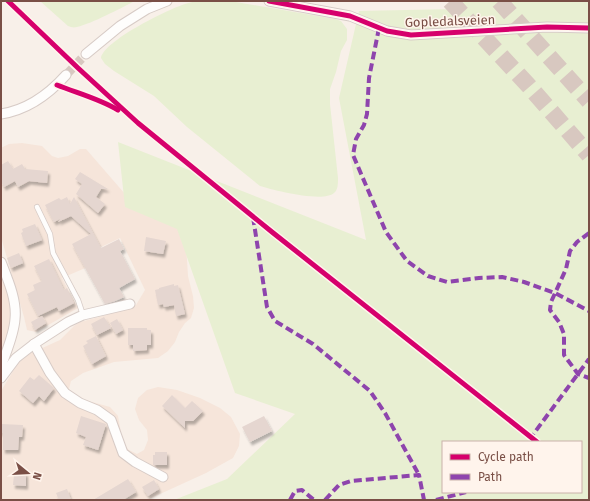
<svg xmlns="http://www.w3.org/2000/svg" width="590" height="501" font-family="'Fira Sans',sans-serif">
<style>
.residential{fill:#f6e5da}
.green{fill:#e8efd2;fill-rule:evenodd}
.building{fill:#e5d6d0;filter:url(#shadow)}
.lines{fill:none;stroke-linecap:round;stroke-linejoin:round}
.minor-tunnel{stroke:#d8c8c0;stroke-width:9;stroke-dasharray:9 4.5;stroke-linecap:butt}
.motorway-tunnel{stroke:#d8c8c0;stroke-width:17;stroke-dasharray:17 8;stroke-linecap:butt}
.service-casing{stroke:#d7cbc6;stroke-width:6}
.minor-casing{stroke:#d7cbc6;stroke-width:11}
.service{stroke:#fefdfc;stroke-width:4.5}
.minor{stroke:#fefdfc;stroke-width:9}
.quiet{stroke:#8e44ad;stroke-width:4;stroke-dasharray:8 4;stroke-linecap:butt}
.cycleway-casing{stroke:#fff4ec;stroke-width:8}
.cycleway{stroke:#d6006c;stroke-width:5}
.labels{text-anchor:middle;dominant-baseline:central;stroke-width:3;stroke-linejoin:round;paint-order:stroke}
.street-label{font-size:13px;fill:#7a4f46;stroke:#fff4ec}
</style>
<defs>
<filter id="shadow"><feDropShadow dx="2" dy="3.5" stdDeviation="1" flood-color="#0004"/></filter>
</defs>
<rect width="100%" height="100%" fill="#f8f0e9"/>
<g class="residential">
<path d="M22 143 42 146 52 156 58 158 68 156 80 149H86L125 194 180 225 186 244 188 276 193 296 194 308 191 318 185 323 179 332 175 342 168 351 158 358 114 362 83 373 71 381 69 389 74 394 85 400 110 407 118 416 123 444 129 450 137 454 144 450 148 440 147 430 139 420 135 409 138 398 147 390 158 387 177 390 200 398 220 408 231 417 240 434 239 446 233 458 206 473 147 500H1V391L18 363 29 354 60 340 74 326 80 322 103 316 136 305 145 290 120 238 99 248 104 260 62 278 78 308 36 332 27 330 24 317 1 237V148L9 144Z"/>
<path d="M1 272 12 308 11 322 1 355Z"/>
</g>
<g class="green">
<path d="M40 1H135C119 9 93 23 77 27 73 28 71 27 68 26Z"/>
<path d="M197 1 236 2 335 19 341 21 347 29V40L341 51 336 72 330 89V104L338 178C338 184 338 190 334 193 323 203 273 190 260 186L187 127 154 96 114 71 105 64 101 58C104 41 165 11 182 5 187 3 192 2 197 1Z"/>
<path d="M452 1H589V500H174L227 479 295 414 235 393 177 229 125 207 118 142 366 240 339 98 359 11 453 9ZM443 442H581V492H443Z"/>
</g>
<g class="building">
<path d="M8 161 13 169 22 164 25 169 48 171 47 183 29 181 18 187 15 181 4 187 1 181V165Z"/>
<path d="M80 172 108 189H101L96 197 105 204 98 213 76 194 82 184 75 179Z"/>
<path d="M67 197 70 204 74 197 101 248 119 239 124 249 120 251 135 279 119 288 124 297 115 301 105 304 72 244 91 234 71 216 58 222 60 219 54 222 45 205 59 198 61 200Z"/>
<path d="M35 224 42 240 26 246 21 233 23 232 22 229Z"/>
<path d="M146 237 166 241 163 254 144 251Z"/>
<path d="M19 253 23 263 11 268 7 258Z"/>
<path d="M49 259 64 290 67 288 74 303 59 311 57 307 38 316 27 294 35 290 33 285 42 281 34 266Z"/>
<path d="M174 284V286L178 285 185 314 176 316 174 305 164 307 163 304 158 305 155 290 159 289V288Z"/>
<path d="M42 316 46 323 35 330 31 322Z"/>
<path d="M104 317 111 328 97 335 91 324Z"/>
<path d="M117 319 123 330 116 334 110 323Z"/>
<path d="M128 328H147V330H151V345H147V350L133 351V345H128Z"/>
<path d="M96 336 106 356 92 364 83 346 88 343 86 341Z"/>
<path d="M39 375 54 388 44 401 39 396 33 403 19 391 30 377 34 380Z"/>
<path d="M172 395 185 408 192 401 203 411 193 421H185V428L162 406Z"/>
<path d="M81 416 106 424 98 450 83 445 86 437 76 433Z"/>
<path d="M264 416 272 431 250 442 242 427Z"/>
<path d="M1 424 23 425 22 437H19L18 450H3V433H1Z"/>
<path d="M155 452H167V465H153V455H155Z"/>
<path d="M16 472 26 473V486L13 485 14 475H16Z"/>
<path d="M128 479 136 492 123 500H93Z"/>
<path d="M154 480 159 489 148 496 142 487Z"/>
<path d="M67 489 71 500H59L56 493Z"/>
</g>
<g class="lines">
<path class="minor-tunnel" d="M66 75 86 54"/>
<g class="motorway-tunnel">
<path d="M450 1 528 85 589 155"/>
<path d="M499 1 589 101"/>
</g>
<g class="service-casing">
<path id="service" d="M37 207 50 234 53 253 78 300 83 315"/>
</g>
<g class="minor-casing">
<g id="minor">
<path d="M269 1 350 16 387 31 411 35 547 27 589 28"/>
<path d="M86 54 120 26 147 9 167 1"/>
<path d="M1 114C27 110 49 94 66 75"/>
<path d="M1 262C8 280 17 300 15 319 14 335 6 352 1 367"/>
<path d="M34 344 50 373 65 393 80 403 97 410 111 420 123 453 135 462 163 477"/>
<path d="M1 378 16 358 34 344 68 322 83 315 130 304"/>
</g>
</g>
<use href="#service" class="service"/>
<use href="#minor" class="minor"/>
<g class="quiet">
<path d="M379 28 369 78 367 114 364 125 356 139 353 155 386 232 407 261 428 276 447 282 479 278 502 277 524 282 555 293 589 311"/>
<path d="M253 217 267 307 275 321 313 344 370 391 385 413 419 475"/>
<path d="M589 233 577 242 570 251 566 269 551 302 550 310 559 322 564 334V355L578 374 589 378"/>
<path d="M529 440 589 359"/>
<path d="M290 500 295 491 302 490 314 500"/>
<path d="M325 500 339 485 351 481 419 475 424 500"/>
<path d="M436 500 466 492"/>
</g>
<g class="cycleway-casing">
<g id="cycleway">
<path d="M8 1 78 68 138 123 272 232 537 442"/>
<path d="M269 1 350 16 387 31 411 35 547 27 589 28"/>
<path d="M57 85C77 93 100 99 118 110"/>
</g>
</g>
<use href="#cycleway" class="cycleway"/>
</g>
<g class="labels">
<g class="street-label">
<text transform="translate(450 21) rotate(-2)">Gopledalsveien</text>
</g>
</g>
<rect width="590" height="501" fill="none" stroke="#7a4f46" stroke-width="4"/>
<rect x="442" y="441" width="140" height="52" fill="#fff4ec" stroke="#cab2aa"/>
<rect x="450" y="454" width="20" height="6" fill="#d6006c" stroke="#cab2aa"/>
<text x="478" y="461" font-size="12" fill="#7a4f46">Cycle path</text>
<rect x="450" y="474" width="20" height="6" fill="#8e44ad" stroke="#cab2aa"/>
<text x="478" y="481" font-size="12" fill="#7a4f46">Path</text>
<g transform="translate(28 473) rotate(108)" stroke="#fff4ec" stroke-width="3" paint-order="stroke">
<path d="M0-3L7 15L0 10L-7 15Z" fill="#7a4f46"/>
<text y="-6" font-size="11" font-weight="bold" text-anchor="middle" fill="#7a4f46">N</text>
</g>
</svg>
